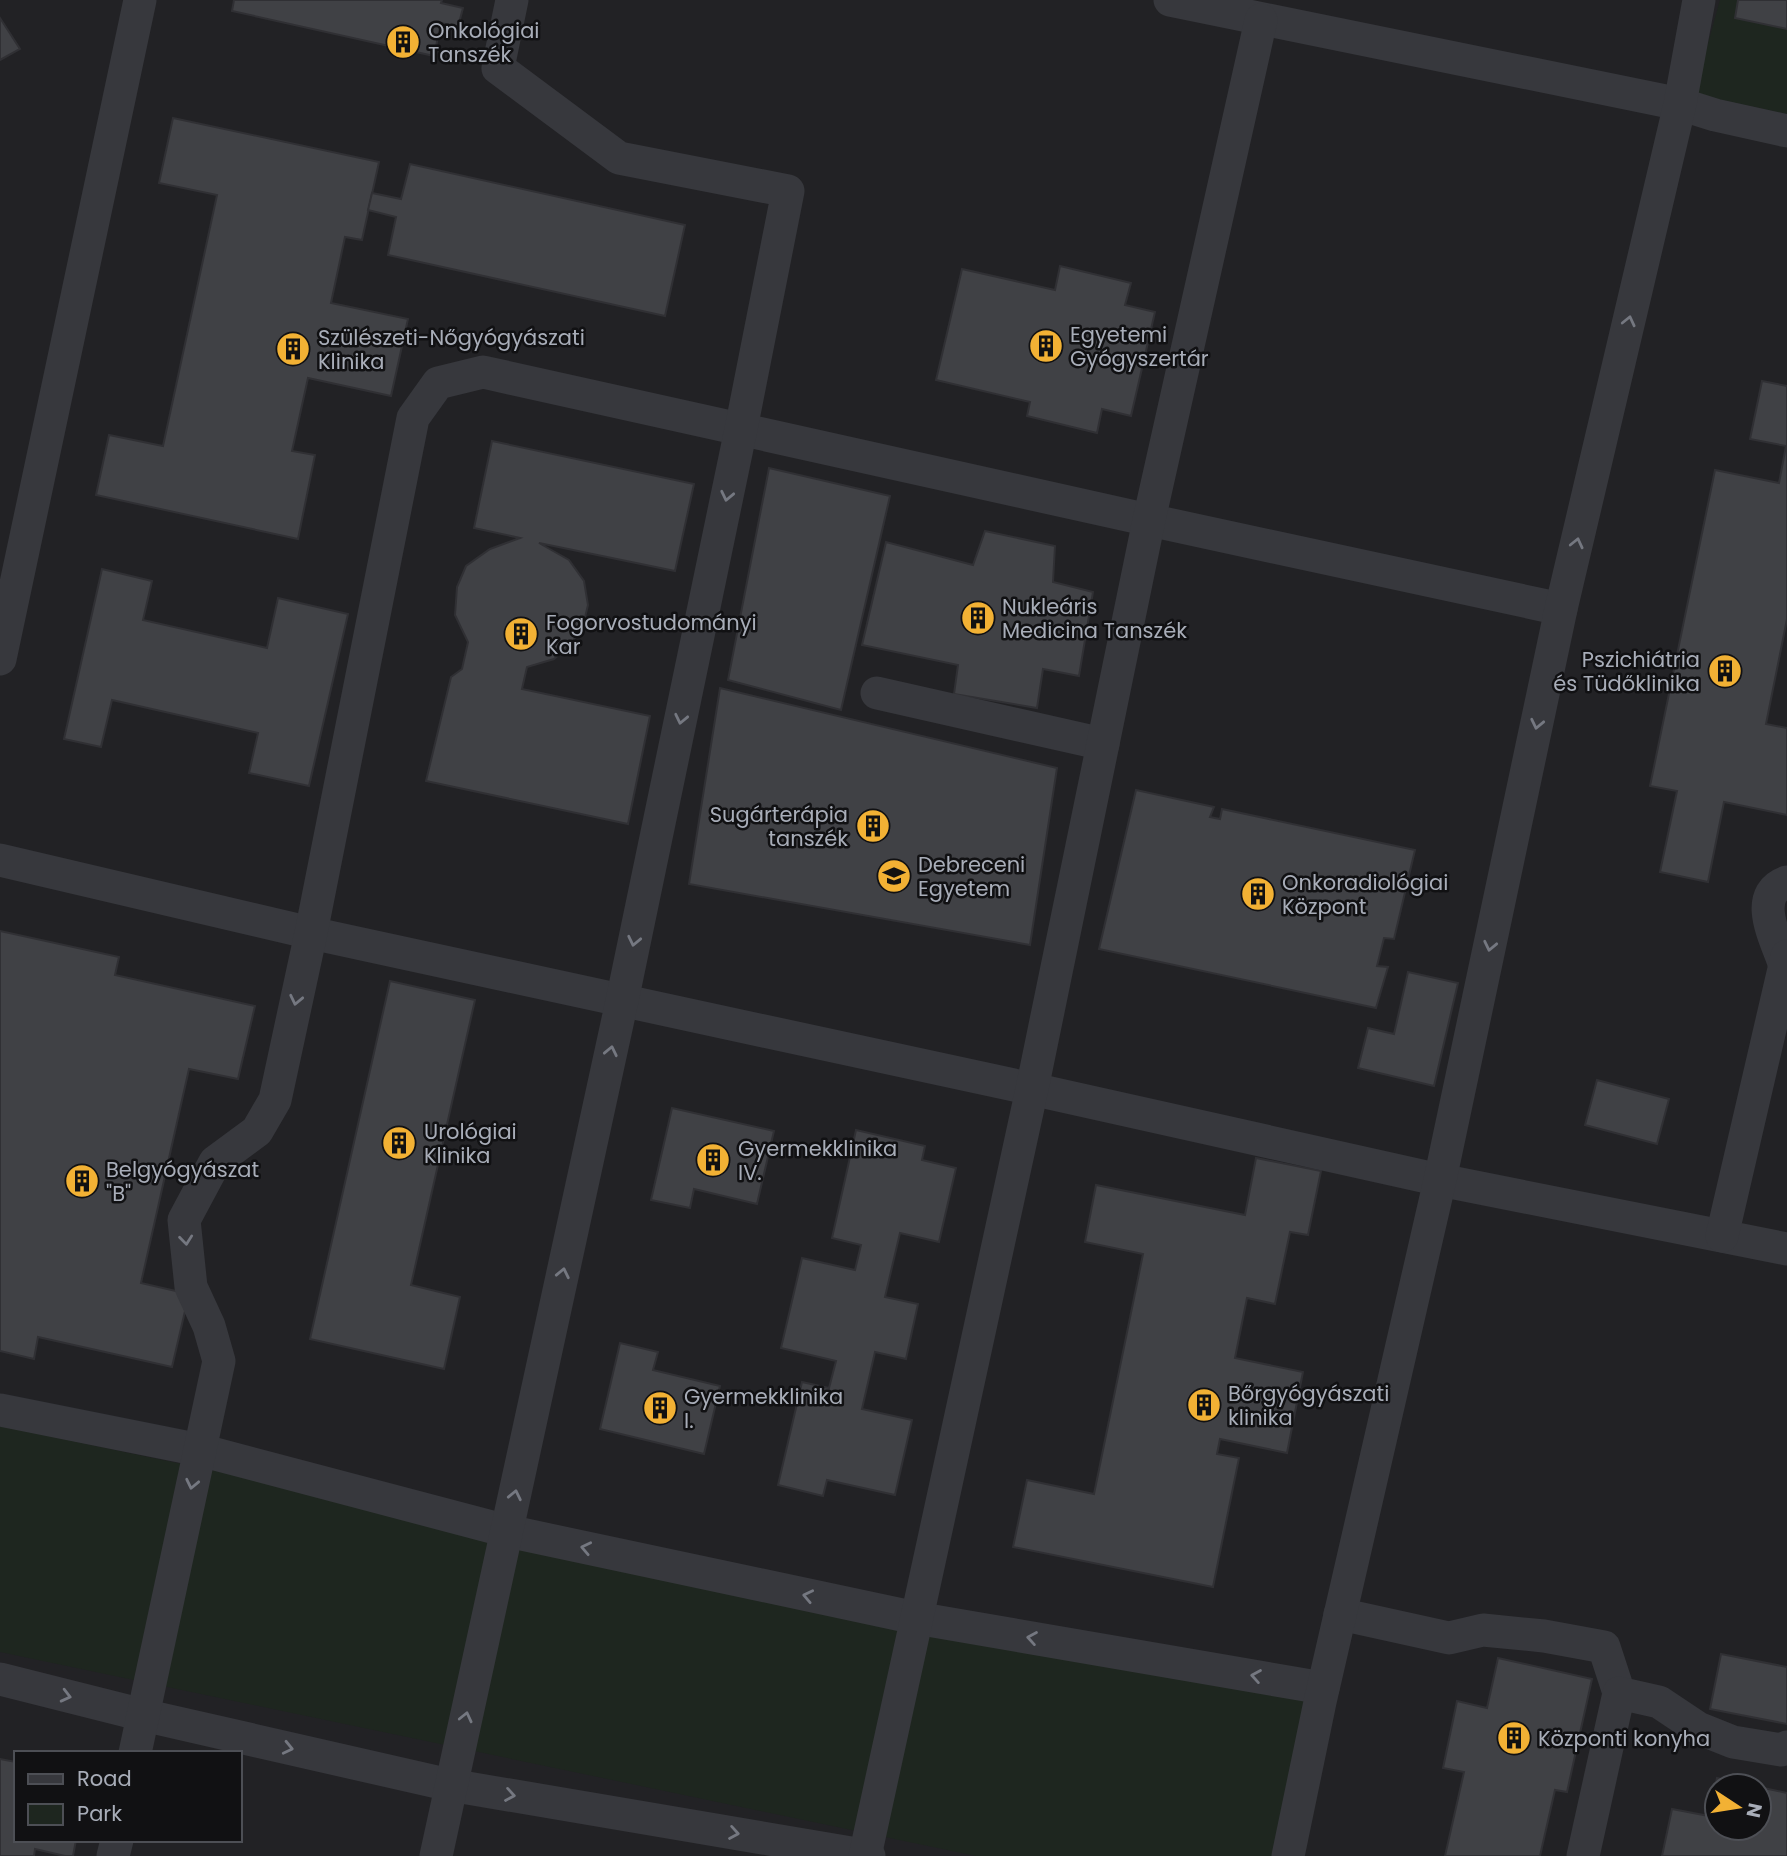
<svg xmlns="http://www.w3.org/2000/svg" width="1787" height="1856" font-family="Poppins,sans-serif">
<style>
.built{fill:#222225;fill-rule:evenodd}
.green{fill:#1e261f}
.building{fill:#404145;stroke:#303034;stroke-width:2}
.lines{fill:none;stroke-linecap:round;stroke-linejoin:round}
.minor{stroke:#37383d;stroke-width:33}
.oneway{stroke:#757881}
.labels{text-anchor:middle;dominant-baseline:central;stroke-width:5;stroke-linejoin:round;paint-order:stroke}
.poi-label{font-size:21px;fill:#a8adb8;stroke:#111113;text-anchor:start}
</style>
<rect width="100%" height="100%" fill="#161618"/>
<path class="built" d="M0 0H1787V1856H0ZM16 1753H240V1840H16ZM1717 1786H1759V1828H1717Z"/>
<g class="green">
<path d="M1720 0H1787V114L1694 94Z"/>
<path d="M0 1426 1320 1702 1288 1856H976L0 1652Z"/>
</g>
<g class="building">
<path d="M234 0H442L441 3 463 8 458 27 441 23 434 56 232 11Z"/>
<path d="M1738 0H1787V29L1735 18Z"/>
<path d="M0 18 20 49 0 60Z"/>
<path d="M173 118 379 162 362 240 345 237 331 303 408 319 391 396 308 378 292 451 315 455 298 539 96 495 109 435 163 446 217 195 159 183Z"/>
<path d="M410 164 685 225 665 316 388 255 396 217 368 210 372 193 401 199Z"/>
<path d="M1060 266 1131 283 1125 305 1155 312 1131 416 1102 409 1097 433 1027 416 1030 402 936 380 962 269 1055 290Z"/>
<path d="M1762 381 1787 386V619L1766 724 1787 728V815L1724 802 1708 882 1660 872 1677 791 1650 786 1715 470 1779 483 1786 446 1750 439Z"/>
<path d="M492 441 694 484 675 571 539 543 569 560 584 581 588 605 583 626 570 645 554 659 527 667 522 689 650 716 628 824 426 781 451 677 462 669 468 642 455 615 457 587 466 566 490 549 520 538 474 528Z"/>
<path d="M769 468 890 496 841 710 728 680Z"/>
<path d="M985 531 1055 546 1053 582 1093 592 1079 676 1043 669 1037 708 954 694 958 665 862 645 886 542 973 565Z"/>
<path d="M102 569 152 581 143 620 267 648 278 598 348 614 309 786 249 773 258 733 112 700 101 747 64 739Z"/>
<path d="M720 688 1057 768 1030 945 689 884Z"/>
<path d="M1136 790 1214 807 1210 817 1220 819 1222 809 1415 850 1394 939 1384 938 1377 966 1388 967 1376 1008 1099 949Z"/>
<path d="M0 931 119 957 115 975 255 1006 238 1079 189 1069 141 1283 189 1294 172 1367 38 1337 34 1359 0 1351Z"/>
<path d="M1408 972 1458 983 1434 1086 1358 1068 1368 1028 1394 1034Z"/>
<path d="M390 981 475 1000 411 1285 460 1297 444 1369 310 1339Z"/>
<path d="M1597 1080 1669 1099 1657 1144 1585 1125Z"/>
<path d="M672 1108 774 1131 757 1204 694 1189 690 1208 651 1200Z"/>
<path d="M856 1130 925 1146 922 1160 956 1168 939 1242 900 1233 885 1297 918 1304 906 1359 875 1352 862 1409 912 1420 895 1495 827 1480 823 1496 778 1485 802 1382 829 1388 836 1361 781 1348 802 1258 855 1270 861 1245 832 1238Z"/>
<path d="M1256 1158 1321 1171 1308 1235 1290 1232 1275 1304 1247 1298 1235 1358 1303 1372 1287 1453 1220 1439 1217 1454 1239 1458 1213 1587 1013 1547 1027 1480 1094 1494 1143 1254 1085 1242 1096 1185 1245 1215Z"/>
<path d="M620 1343 658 1352 653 1370 720 1386 704 1454 600 1429Z"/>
<path d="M1721 1654 1787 1667V1724L1710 1709Z"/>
<path d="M1498 1658 1592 1679 1567 1792 1555 1790 1540 1856H1445L1464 1772 1443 1768 1457 1701 1487 1708Z"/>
<path d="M0 1759 16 1762V1840H76L73 1856H65L35 1849 34 1856H0Z"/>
<path d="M1717 1778 1752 1786H1717V1828H1759V1787L1787 1793V1856H1662L1672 1809 1709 1816Z"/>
</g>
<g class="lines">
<g class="minor">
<path d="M1170 0 1680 104 1715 115 1787 131"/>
<path d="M0 659 140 0"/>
<path d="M877 693 1103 744"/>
<path d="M0 860 311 933 1032 1089 1440 1180 1787 1249"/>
<path d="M1784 963C1776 939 1751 894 1787 882"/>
<path d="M1722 1236 1787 956"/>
<path d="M0 1410 200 1450 507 1531 916 1618 1323 1688"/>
<path d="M1340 1614 1449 1638 1483 1630 1544 1636 1604 1647 1619 1693"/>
<path d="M0 1679 143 1715 450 1785 869 1856"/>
<path d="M135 1753 219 1361 209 1326 191 1287 184 1220 215 1162 257 1131 275 1100 311 933 413 418 438 383 483 372 1149 520 1561 609"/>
<path d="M113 1856 117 1840"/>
<path d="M436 1856 622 1001 741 429 788 191 619 158 498 68 512 0"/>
<path d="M865 1856 1032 1089 1149 520 1261 20"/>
<path d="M1288 1856 1320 1702 1440 1180 1561 609 1680 104 1699 0"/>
<path d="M1583 1856 1619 1693 1659 1702 1698 1728 1733 1742 1781 1750 1787 1747"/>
</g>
</g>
<defs><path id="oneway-chevron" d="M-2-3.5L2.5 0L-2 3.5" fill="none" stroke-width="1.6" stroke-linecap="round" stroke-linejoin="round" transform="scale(1.75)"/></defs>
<g class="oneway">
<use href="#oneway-chevron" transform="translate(1629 321) rotate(-77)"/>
<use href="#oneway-chevron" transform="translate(727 496) rotate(102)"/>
<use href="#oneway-chevron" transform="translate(1577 543) rotate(-77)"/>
<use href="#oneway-chevron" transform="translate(681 719) rotate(102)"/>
<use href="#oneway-chevron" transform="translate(1537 724) rotate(102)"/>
<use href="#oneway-chevron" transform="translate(634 941) rotate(102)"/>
<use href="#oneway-chevron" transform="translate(1490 946) rotate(102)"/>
<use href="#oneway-chevron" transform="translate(296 1000) rotate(102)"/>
<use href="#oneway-chevron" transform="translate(611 1051) rotate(-78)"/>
<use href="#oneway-chevron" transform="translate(186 1240) rotate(84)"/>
<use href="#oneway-chevron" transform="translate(563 1273) rotate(-78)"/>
<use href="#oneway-chevron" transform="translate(192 1484) rotate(102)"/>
<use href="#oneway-chevron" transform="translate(515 1495) rotate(-78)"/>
<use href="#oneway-chevron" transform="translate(586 1548) rotate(-168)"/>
<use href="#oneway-chevron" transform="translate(808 1596) rotate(-168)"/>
<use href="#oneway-chevron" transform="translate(1032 1638) rotate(-170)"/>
<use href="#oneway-chevron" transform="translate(1256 1676) rotate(-170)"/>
<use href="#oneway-chevron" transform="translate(66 1696) rotate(14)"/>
<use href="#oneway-chevron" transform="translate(466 1717) rotate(-77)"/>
<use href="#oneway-chevron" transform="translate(288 1748) rotate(13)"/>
<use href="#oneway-chevron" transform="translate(510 1795) rotate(10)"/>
<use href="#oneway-chevron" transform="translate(734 1833) rotate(10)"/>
</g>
<defs>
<g id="building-disc" transform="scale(1.75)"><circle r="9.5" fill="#f2b134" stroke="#111113"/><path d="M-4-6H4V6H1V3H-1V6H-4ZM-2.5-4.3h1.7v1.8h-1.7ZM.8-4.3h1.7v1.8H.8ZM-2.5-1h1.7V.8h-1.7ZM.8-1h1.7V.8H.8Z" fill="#111"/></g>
<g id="university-disc" transform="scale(1.75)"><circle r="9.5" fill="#f2b134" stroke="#111113"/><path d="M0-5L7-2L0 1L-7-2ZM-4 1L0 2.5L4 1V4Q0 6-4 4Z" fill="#111"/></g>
</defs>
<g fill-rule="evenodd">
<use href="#building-disc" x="403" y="42"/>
<use href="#building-disc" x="1046" y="346"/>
<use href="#building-disc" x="293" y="349"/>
<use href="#building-disc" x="978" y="618"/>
<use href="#building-disc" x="521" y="634"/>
<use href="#building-disc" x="1725" y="671"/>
<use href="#building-disc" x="873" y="826"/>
<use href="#university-disc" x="894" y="876"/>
<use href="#building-disc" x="1258" y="894"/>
<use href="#building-disc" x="399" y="1143"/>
<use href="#building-disc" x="713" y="1160"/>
<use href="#building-disc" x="82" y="1181"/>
<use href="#building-disc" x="1204" y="1405"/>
<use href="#building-disc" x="660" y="1408"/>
<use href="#building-disc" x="1514" y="1738"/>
</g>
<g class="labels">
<g class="poi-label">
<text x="428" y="30">Onkológiai<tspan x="428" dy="24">Tanszék</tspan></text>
<text x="1070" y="334">Egyetemi<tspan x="1070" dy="24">Gyógyszertár</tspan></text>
<text x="318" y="337">Szülészeti-Nőgyógyászati<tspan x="318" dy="24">Klinika</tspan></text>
<text x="1002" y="606">Nukleáris<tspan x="1002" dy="24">Medicina Tanszék</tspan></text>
<text x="546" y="622">Fogorvostudományi<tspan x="546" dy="24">Kar</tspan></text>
<text x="1700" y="659" text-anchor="end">Pszichiátria<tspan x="1700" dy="24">és Tüdőklinika</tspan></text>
<text x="848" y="814" text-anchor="end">Sugárterápia<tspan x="848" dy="24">tanszék</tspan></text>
<text x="918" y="864">Debreceni<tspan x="918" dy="24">Egyetem</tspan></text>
<text x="1282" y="882">Onkoradiológiai<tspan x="1282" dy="24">Központ</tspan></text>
<text x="424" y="1131">Urológiai<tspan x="424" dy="24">Klinika</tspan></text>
<text x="738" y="1148">Gyermekklinika<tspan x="738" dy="24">IV.</tspan></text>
<text x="106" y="1169">Belgyógyászat<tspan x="106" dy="24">"B"</tspan></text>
<text x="1228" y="1393">Bőrgyógyászati<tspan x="1228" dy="24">klinika</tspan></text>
<text x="684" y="1396">Gyermekklinika<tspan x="684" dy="24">I.</tspan></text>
<text x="1538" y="1738">Központi konyha</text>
</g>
</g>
<rect x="14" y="1751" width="228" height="91" fill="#111113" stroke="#4d4f55" stroke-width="2"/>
<rect x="28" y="1774" width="35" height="10" fill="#37383d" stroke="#4d4f55" stroke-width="2"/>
<text x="77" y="1786" font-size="21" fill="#a8adb8">Road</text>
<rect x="28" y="1804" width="35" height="21" fill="#1e261f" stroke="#4d4f55" stroke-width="2"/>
<text x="77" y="1821" font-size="21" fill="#a8adb8">Park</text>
<g transform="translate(1738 1807) rotate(102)"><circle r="33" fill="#111113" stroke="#4d4f55" stroke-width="2"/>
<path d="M0-5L12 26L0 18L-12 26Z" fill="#f2b134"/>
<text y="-10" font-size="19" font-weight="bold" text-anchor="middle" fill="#a8adb8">N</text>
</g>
</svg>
